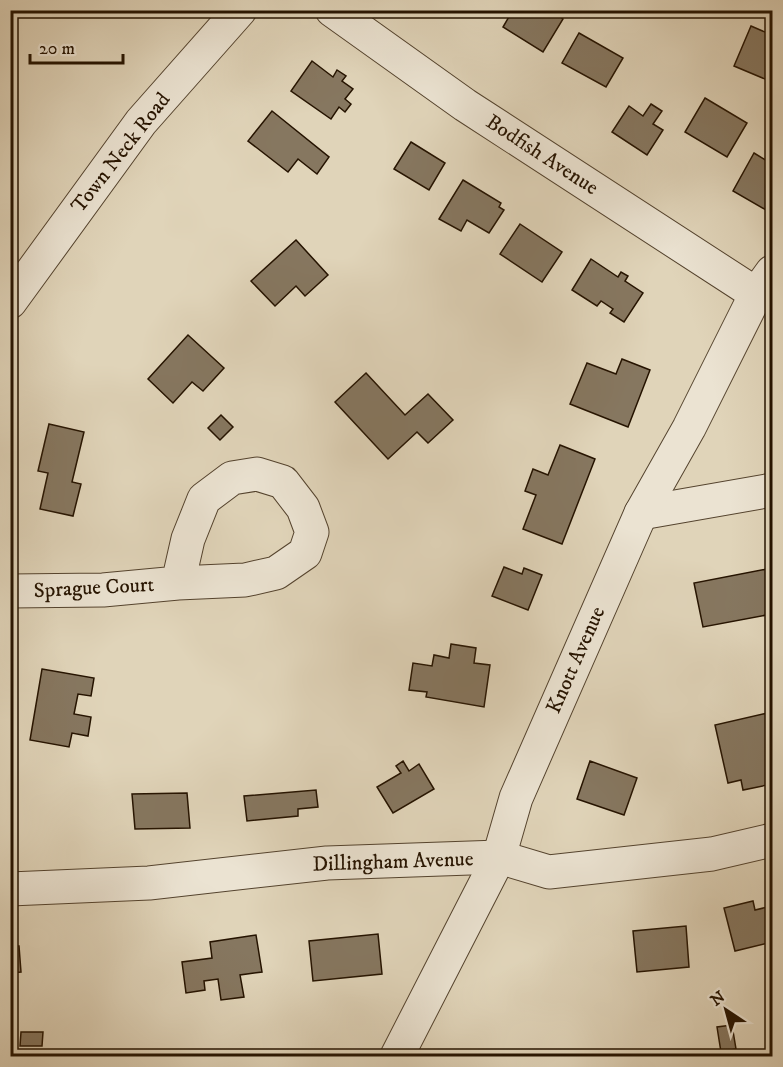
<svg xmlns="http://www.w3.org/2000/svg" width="783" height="1067" font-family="'IM FELL DW Pica',serif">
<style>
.building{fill:#867760;stroke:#251300;stroke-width:1.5}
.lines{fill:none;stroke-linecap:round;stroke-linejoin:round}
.street-casing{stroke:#54432e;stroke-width:35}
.street{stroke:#ebe3d2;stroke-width:33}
.labels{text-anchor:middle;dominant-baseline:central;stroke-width:5;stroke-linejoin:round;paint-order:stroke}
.street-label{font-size:21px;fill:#251300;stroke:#ebe3d2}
</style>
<rect width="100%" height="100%" fill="#e0d4b9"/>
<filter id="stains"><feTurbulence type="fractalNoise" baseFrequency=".00333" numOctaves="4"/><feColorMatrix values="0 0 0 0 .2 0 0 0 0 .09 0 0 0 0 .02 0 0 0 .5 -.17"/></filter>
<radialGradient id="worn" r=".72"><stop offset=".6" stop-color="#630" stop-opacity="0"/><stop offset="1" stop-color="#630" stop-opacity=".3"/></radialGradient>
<g class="building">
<path d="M513 10H550L563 19 543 52 503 27Z"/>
<path d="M751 26 772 35V82L734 66Z"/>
<path d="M579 33 623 58 606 87 562 63Z"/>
<path d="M312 61 333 77 337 70 346 76 342 81 353 89 345 99 351 104 345 112 339 107 331 119 291 91Z"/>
<path d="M705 98 747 123 727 157 685 132Z"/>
<path d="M651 104 662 111 653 124 663 130 647 155 612 132 629 106 643 116Z"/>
<path d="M272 111 329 157 317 174 298 159 288 172 248 141Z"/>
<path d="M411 142 445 163 429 190 394 169Z"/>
<path d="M754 153 772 164V199L766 210 733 191Z"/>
<path d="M463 180 501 203 499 207 504 210 489 233 467 220 461 231 439 219Z"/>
<path d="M520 224 562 252 542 282 500 254Z"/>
<path d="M296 240 328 275 305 296 296 286 275 306 251 281Z"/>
<path d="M591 259 618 277 621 272 628 276 625 281 643 293 624 322 610 313 613 309 601 301 597 306 572 290Z"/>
<path d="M188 335 224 368 203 391 192 382 173 403 148 379Z"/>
<path d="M622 359 650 370 628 427 570 404 587 363 616 374Z"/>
<path d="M366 373 405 415 428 394 453 420 428 443 417 432 388 459 335 402Z"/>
<path d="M221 415 233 427 220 440 208 428Z"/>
<path d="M49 424 84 432 72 482 81 484 73 516 40 509 48 473 38 471Z"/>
<path d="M560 445 595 459 562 544 523 529 536 495 525 491 533 469 548 475Z"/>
<path d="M504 567 522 574 524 568 542 575 528 610 492 596Z"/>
<path d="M772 568V614L703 627 694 583Z"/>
<path d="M451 644 476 648 474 663 490 665 484 707 426 697 427 692 409 690 413 663 432 666 434 655 449 658Z"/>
<path d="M42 669 94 678 91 696 78 694 74 714 91 717 88 736 72 733 69 747 30 740Z"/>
<path d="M772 712V784L743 790 741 780 728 783 715 725Z"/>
<path d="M403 761 409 771 419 764 434 789 393 813 377 787 401 773 396 766Z"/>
<path d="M590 761 637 778 624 815 577 799Z"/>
<path d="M316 790 318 807 298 809V816L247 821 244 796Z"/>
<path d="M187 793 190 828 135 829 132 794Z"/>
<path d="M753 901 755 910 772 906V942L735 951 724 908Z"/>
<path d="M686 926 689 967 637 972 633 931Z"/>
<path d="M378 934 382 974 313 981 309 941Z"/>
<path d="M256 935 262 972 240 975 244 997 221 1000 218 979 204 981 205 990 186 993 182 962 212 958 210 942Z"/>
<path d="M10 946H19L21 972 10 973Z"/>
<path d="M732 1025 736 1049 721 1052 717 1027Z"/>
<path d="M21 1032H43L42 1046H20Z"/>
</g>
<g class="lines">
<g class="street-casing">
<g id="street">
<path d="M332 10 465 105 756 294"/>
<path d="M10 302 141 122 240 10"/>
<path d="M641 513 772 490"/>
<path d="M10 591 103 590 178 583 245 580 276 573 305 553 312 532 303 508 283 482 257 474 232 478 204 499 188 539 178 583"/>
<path d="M10 889 149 883 327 863 499 857 549 872 712 854 772 840"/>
<path d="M397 1056 499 857 516 798 641 513 689 428 756 294 772 272"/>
</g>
</g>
<use href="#street" class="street"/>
</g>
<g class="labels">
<g class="street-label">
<text transform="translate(121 153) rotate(-52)">Town Neck Road</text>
<text transform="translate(542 155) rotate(33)">Bodfish Avenue</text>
<text transform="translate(94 588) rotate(-3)">Sprague Court</text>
<text transform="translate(576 660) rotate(-66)">Knott Avenue</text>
<text transform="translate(393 862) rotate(-2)">Dillingham Avenue</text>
</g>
</g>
<rect width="783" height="1067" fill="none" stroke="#e0d4b9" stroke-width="36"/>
<rect x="12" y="12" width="759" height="1043" fill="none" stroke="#251300" stroke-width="3"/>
<rect x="18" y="18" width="747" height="1031" fill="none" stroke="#251300" stroke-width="1.5"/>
<g transform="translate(726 1010) rotate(324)" stroke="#ebe3d2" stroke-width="4.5" paint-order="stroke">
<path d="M0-4.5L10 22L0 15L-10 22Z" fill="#251300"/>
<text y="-9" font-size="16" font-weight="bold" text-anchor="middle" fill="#251300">N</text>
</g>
<path d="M30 54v9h93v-9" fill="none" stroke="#251300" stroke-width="3"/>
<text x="39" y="54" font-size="18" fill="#251300" stroke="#ebe3d2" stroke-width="4.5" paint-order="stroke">20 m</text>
<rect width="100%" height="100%" filter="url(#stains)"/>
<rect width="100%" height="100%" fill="url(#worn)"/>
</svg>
